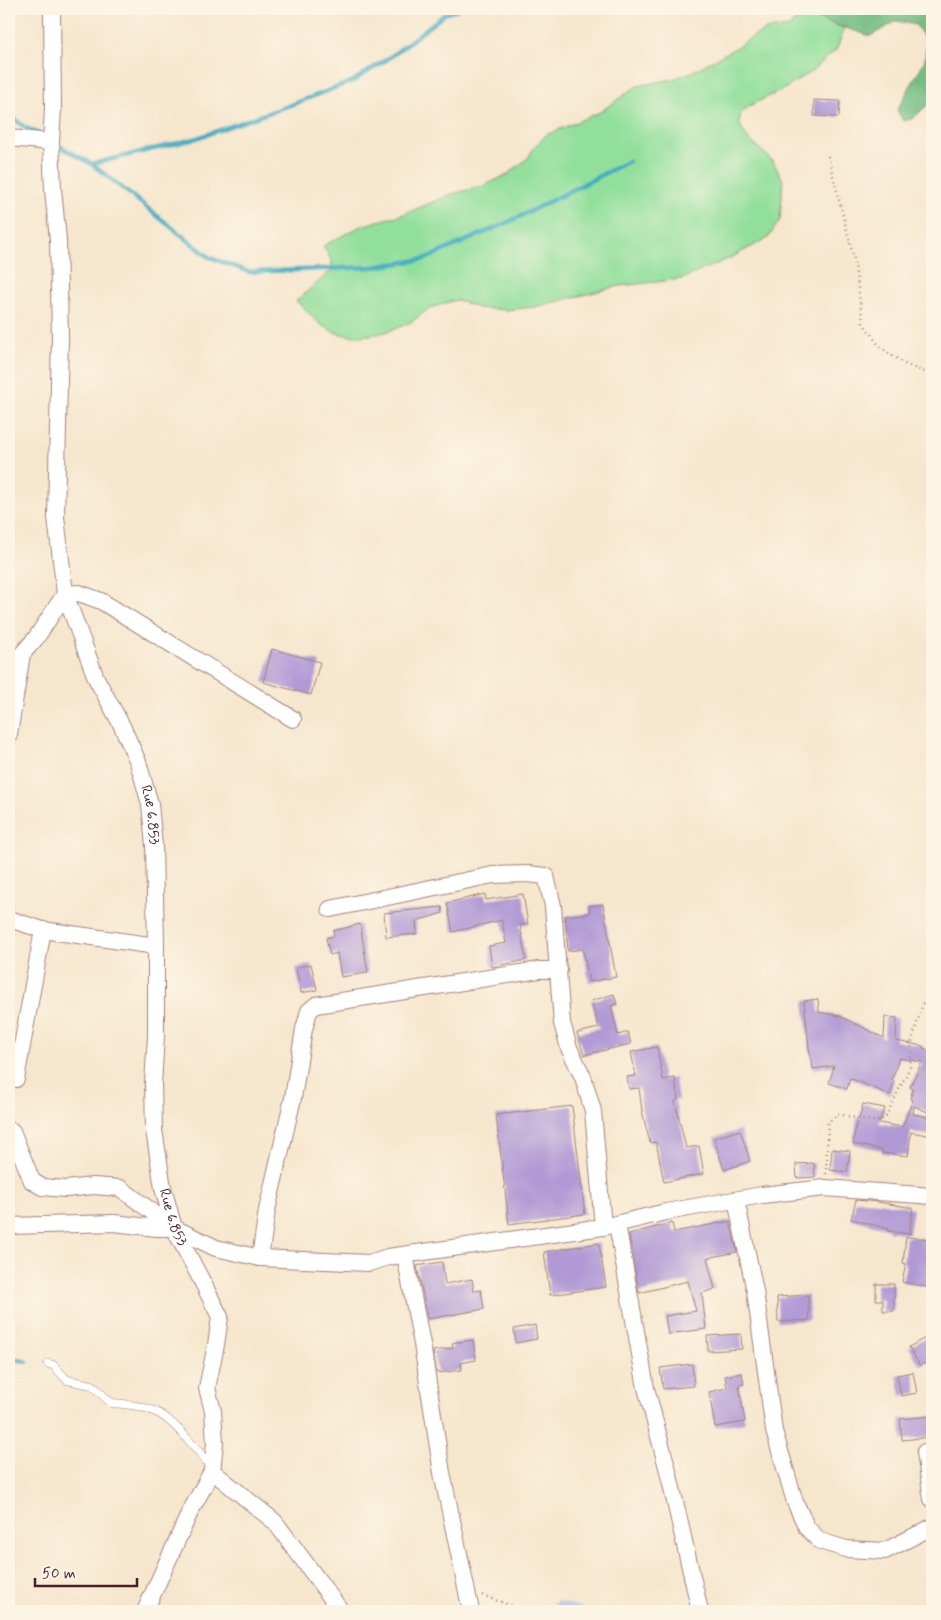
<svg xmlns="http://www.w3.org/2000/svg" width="941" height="1620" font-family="Mynerve,sans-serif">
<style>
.industrial{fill:#bac4de}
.green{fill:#92df9c;stroke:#6e7f64}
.forest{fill:#75be84;stroke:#606e58}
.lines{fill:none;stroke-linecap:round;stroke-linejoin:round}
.stream{stroke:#42abc1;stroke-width:4.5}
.building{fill:#b099d5}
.service-casing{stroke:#a0827c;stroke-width:9}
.minor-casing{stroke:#a0827c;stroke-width:18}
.path{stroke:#a0827c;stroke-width:2.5;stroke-dasharray:1 4;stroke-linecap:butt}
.service{stroke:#fff;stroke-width:8}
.minor{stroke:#fff;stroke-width:16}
.labels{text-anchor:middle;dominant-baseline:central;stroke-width:4.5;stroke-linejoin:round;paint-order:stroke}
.street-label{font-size:15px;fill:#4a1f2b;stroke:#fcf5e5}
</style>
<rect width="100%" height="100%" fill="#fcf5e5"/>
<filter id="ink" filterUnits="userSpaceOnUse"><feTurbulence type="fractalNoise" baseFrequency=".02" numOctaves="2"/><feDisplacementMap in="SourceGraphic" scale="10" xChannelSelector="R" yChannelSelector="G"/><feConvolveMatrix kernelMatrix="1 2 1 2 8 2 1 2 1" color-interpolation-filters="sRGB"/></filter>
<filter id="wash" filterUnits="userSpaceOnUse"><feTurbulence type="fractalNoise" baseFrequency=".0096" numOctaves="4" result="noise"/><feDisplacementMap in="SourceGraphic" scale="20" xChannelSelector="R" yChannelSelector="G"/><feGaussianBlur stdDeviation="1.12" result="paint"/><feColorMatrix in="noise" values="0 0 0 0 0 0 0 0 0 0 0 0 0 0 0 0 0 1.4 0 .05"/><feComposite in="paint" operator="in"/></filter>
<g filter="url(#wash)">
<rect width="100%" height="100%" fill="#f6e6cd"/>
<path class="industrial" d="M558 1601 595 1611H547Z"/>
<path class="green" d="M804 10 827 22 844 28 837 49 812 71 784 89 751 105 741 113 739 123 746 137 772 160 783 180 780 220 768 238 730 258 682 279 619 286 535 307 506 310 479 308 457 300C448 302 439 305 431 308 423 312 417 319 409 323 383 335 350 343 324 327 314 320 306 309 296 301L331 271 332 261 323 246 361 226 404 214 452 194 483 186 507 175 529 157 533 148 546 135 600 112 637 86 673 79 692 72 737 47 754 36 766 30 789 27Z"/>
<path class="forest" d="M804 9H932V101L912 119 903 121 897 110 925 60 926 40 916 25 897 21 870 36 827 22Z"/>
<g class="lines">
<g class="stream">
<path d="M9 114 23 126 39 134"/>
<path d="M54 143 92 164 209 257 249 272 373 267 425 259 515 219 629 161"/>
<path d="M92 164 194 139 296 103 353 81 389 58 445 14 458 9"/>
<path d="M9 1357 27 1362"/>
</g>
</g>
<g id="blocks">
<g class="building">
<path d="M814 100 840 101 839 117 814 116Z"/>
<path d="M272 649 320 662 311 695 263 682Z"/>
<path d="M485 894 486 900 523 894 528 924 520 925 526 960 492 967 489 946 506 943 502 920 453 932 447 903Z"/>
<path d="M603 904 616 977 589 982 583 949 568 951 565 916 590 913 589 906Z"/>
<path d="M442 907 443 913 416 921 417 934 386 937 384 913Z"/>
<path d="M360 924 368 973 341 977 337 953 330 955 326 938 334 936 333 931Z"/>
<path d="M311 964 317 990 301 993 296 968Z"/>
<path d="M614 994 617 1004 611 1006 618 1035 628 1032 631 1044 584 1055 577 1033 599 1028 591 1001Z"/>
<path d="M818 999 819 1012 840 1016 884 1038 885 1017 897 1018 896 1041 923 1046V1048L928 1050 932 1039V1114L914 1106 913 1114 932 1118V1136L911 1132 908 1156 882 1153V1150L853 1144 857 1118 859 1119 863 1104 885 1108 879 1123 902 1127 913 1100 910 1099 913 1089 910 1087 922 1062 899 1058 892 1080 894 1081 890 1095 850 1078 847 1089 829 1083 834 1066 813 1069 809 1048 804 1001Z"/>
<path d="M657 1047 663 1080 675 1078 678 1100 675 1101 686 1148 699 1146 704 1174 664 1182 656 1142 650 1143 642 1111 639 1088 629 1089 627 1077 636 1076 631 1052Z"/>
<path d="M572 1106 585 1214 509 1224 496 1115Z"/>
<path d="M740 1130 750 1161 724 1170 714 1138Z"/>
<path d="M832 1149 850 1151 847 1172 830 1170Z"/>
<path d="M814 1163 815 1177 797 1178 796 1164Z"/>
<path d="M856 1200 878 1202 913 1208 909 1234 888 1231 889 1229 851 1219Z"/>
<path d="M730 1221 737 1252 707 1258 715 1289 702 1293 706 1329 668 1334 665 1316 696 1311 688 1281 639 1293 629 1234 672 1223 674 1232Z"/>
<path d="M906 1237 932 1239V1264L927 1287 902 1282 906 1264 903 1263Z"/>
<path d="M599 1243 606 1287 550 1295 544 1252Z"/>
<path d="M442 1262 445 1284 472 1279 474 1291 481 1290 484 1309 428 1319 417 1266Z"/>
<path d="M876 1284H894V1311H883V1300H876Z"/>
<path d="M808 1295 809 1320 778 1322 777 1297Z"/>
<path d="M535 1325 537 1339 516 1343 514 1329Z"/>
<path d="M741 1334 742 1349 708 1351 707 1336Z"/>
<path d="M932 1334V1359L920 1366 909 1347Z"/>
<path d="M473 1340 476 1360 461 1363 462 1370 437 1373 433 1351 453 1348 452 1343Z"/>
<path d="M692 1364 694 1386 663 1389 660 1368Z"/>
<path d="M913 1372 917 1393 901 1396 897 1375Z"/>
<path d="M742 1373 744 1384 739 1385 745 1422 715 1427 709 1392 727 1388 725 1376Z"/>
<path d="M932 1416V1437L902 1440 900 1419Z"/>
</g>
</g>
</g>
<g filter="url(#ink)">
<use href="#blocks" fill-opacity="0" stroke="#a0827c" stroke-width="1"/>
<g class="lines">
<g class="service-casing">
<path id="service" d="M48 1364 53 1365 67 1380 92 1385 111 1403C128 1404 146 1406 160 1414 174 1422 202 1454 211 1468"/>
</g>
<g class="minor-casing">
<g id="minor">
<path id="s1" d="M52 9 53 109 51 142 53 190 58 240 60 337 56 517 65 594 96 678 122 726 138 762 150 804 154 846 156 946V1036L153 1084 154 1130 163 1188 174 1228 205 1287 220 1317 216 1345 207 1388 213 1411 215 1443 212 1471 275 1522 341 1611"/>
<path d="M9 138 51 142"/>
<path d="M9 734 22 654 36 638 65 594 79 593 101 601 293 719"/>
<path d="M330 909 493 875 528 874 546 876 553 906 562 1023 569 1048 583 1077 593 1111 603 1227"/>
<path d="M9 919 43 930 156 946"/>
<path d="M16 1079 43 930"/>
<path d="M12 1131 32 1181 42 1187 66 1189 93 1186 120 1188 174 1228 216 1248 260 1258 369 1263 388 1257 603 1227 666 1212 762 1195 825 1188 932 1196"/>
<path d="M736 1200 755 1291 774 1431 795 1502 807 1528 820 1541 846 1549 885 1551 932 1527"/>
<path d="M617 1224 646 1388 668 1471 700 1611"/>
<path d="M9 1226 114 1223 157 1228H174"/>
<path d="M405 1255 422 1344 442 1473 471 1611"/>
<path d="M260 1258 267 1210 293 1098 304 1029 309 1011 316 1005 539 970H559"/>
<path d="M932 1451 925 1452 932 1499"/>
<path d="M145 1611 190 1512 212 1471"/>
</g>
</g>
<g class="path">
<path d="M828 156 854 259 863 323 880 347 905 364 929 374H932"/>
<path d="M826 1174 828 1122 838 1114 875 1122 885 1118 910 1067 912 1040 932 973"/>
<path d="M482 1595 525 1611"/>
</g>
<use href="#service" class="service"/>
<use href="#minor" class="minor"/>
</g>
</g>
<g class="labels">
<g class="street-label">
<text stroke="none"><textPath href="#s1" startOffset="824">Rue 6.853</textPath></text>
<text stroke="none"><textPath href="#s1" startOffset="1229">Rue 6.853</textPath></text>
</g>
</g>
<rect width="941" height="1620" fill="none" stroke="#fcf5e5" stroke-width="30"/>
<path d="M35 1578v8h102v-8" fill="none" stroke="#4a1f2b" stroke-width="2.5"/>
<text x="42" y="1578" font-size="15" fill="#4a1f2b" stroke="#fcf5e5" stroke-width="4" paint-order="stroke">50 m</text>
</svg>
